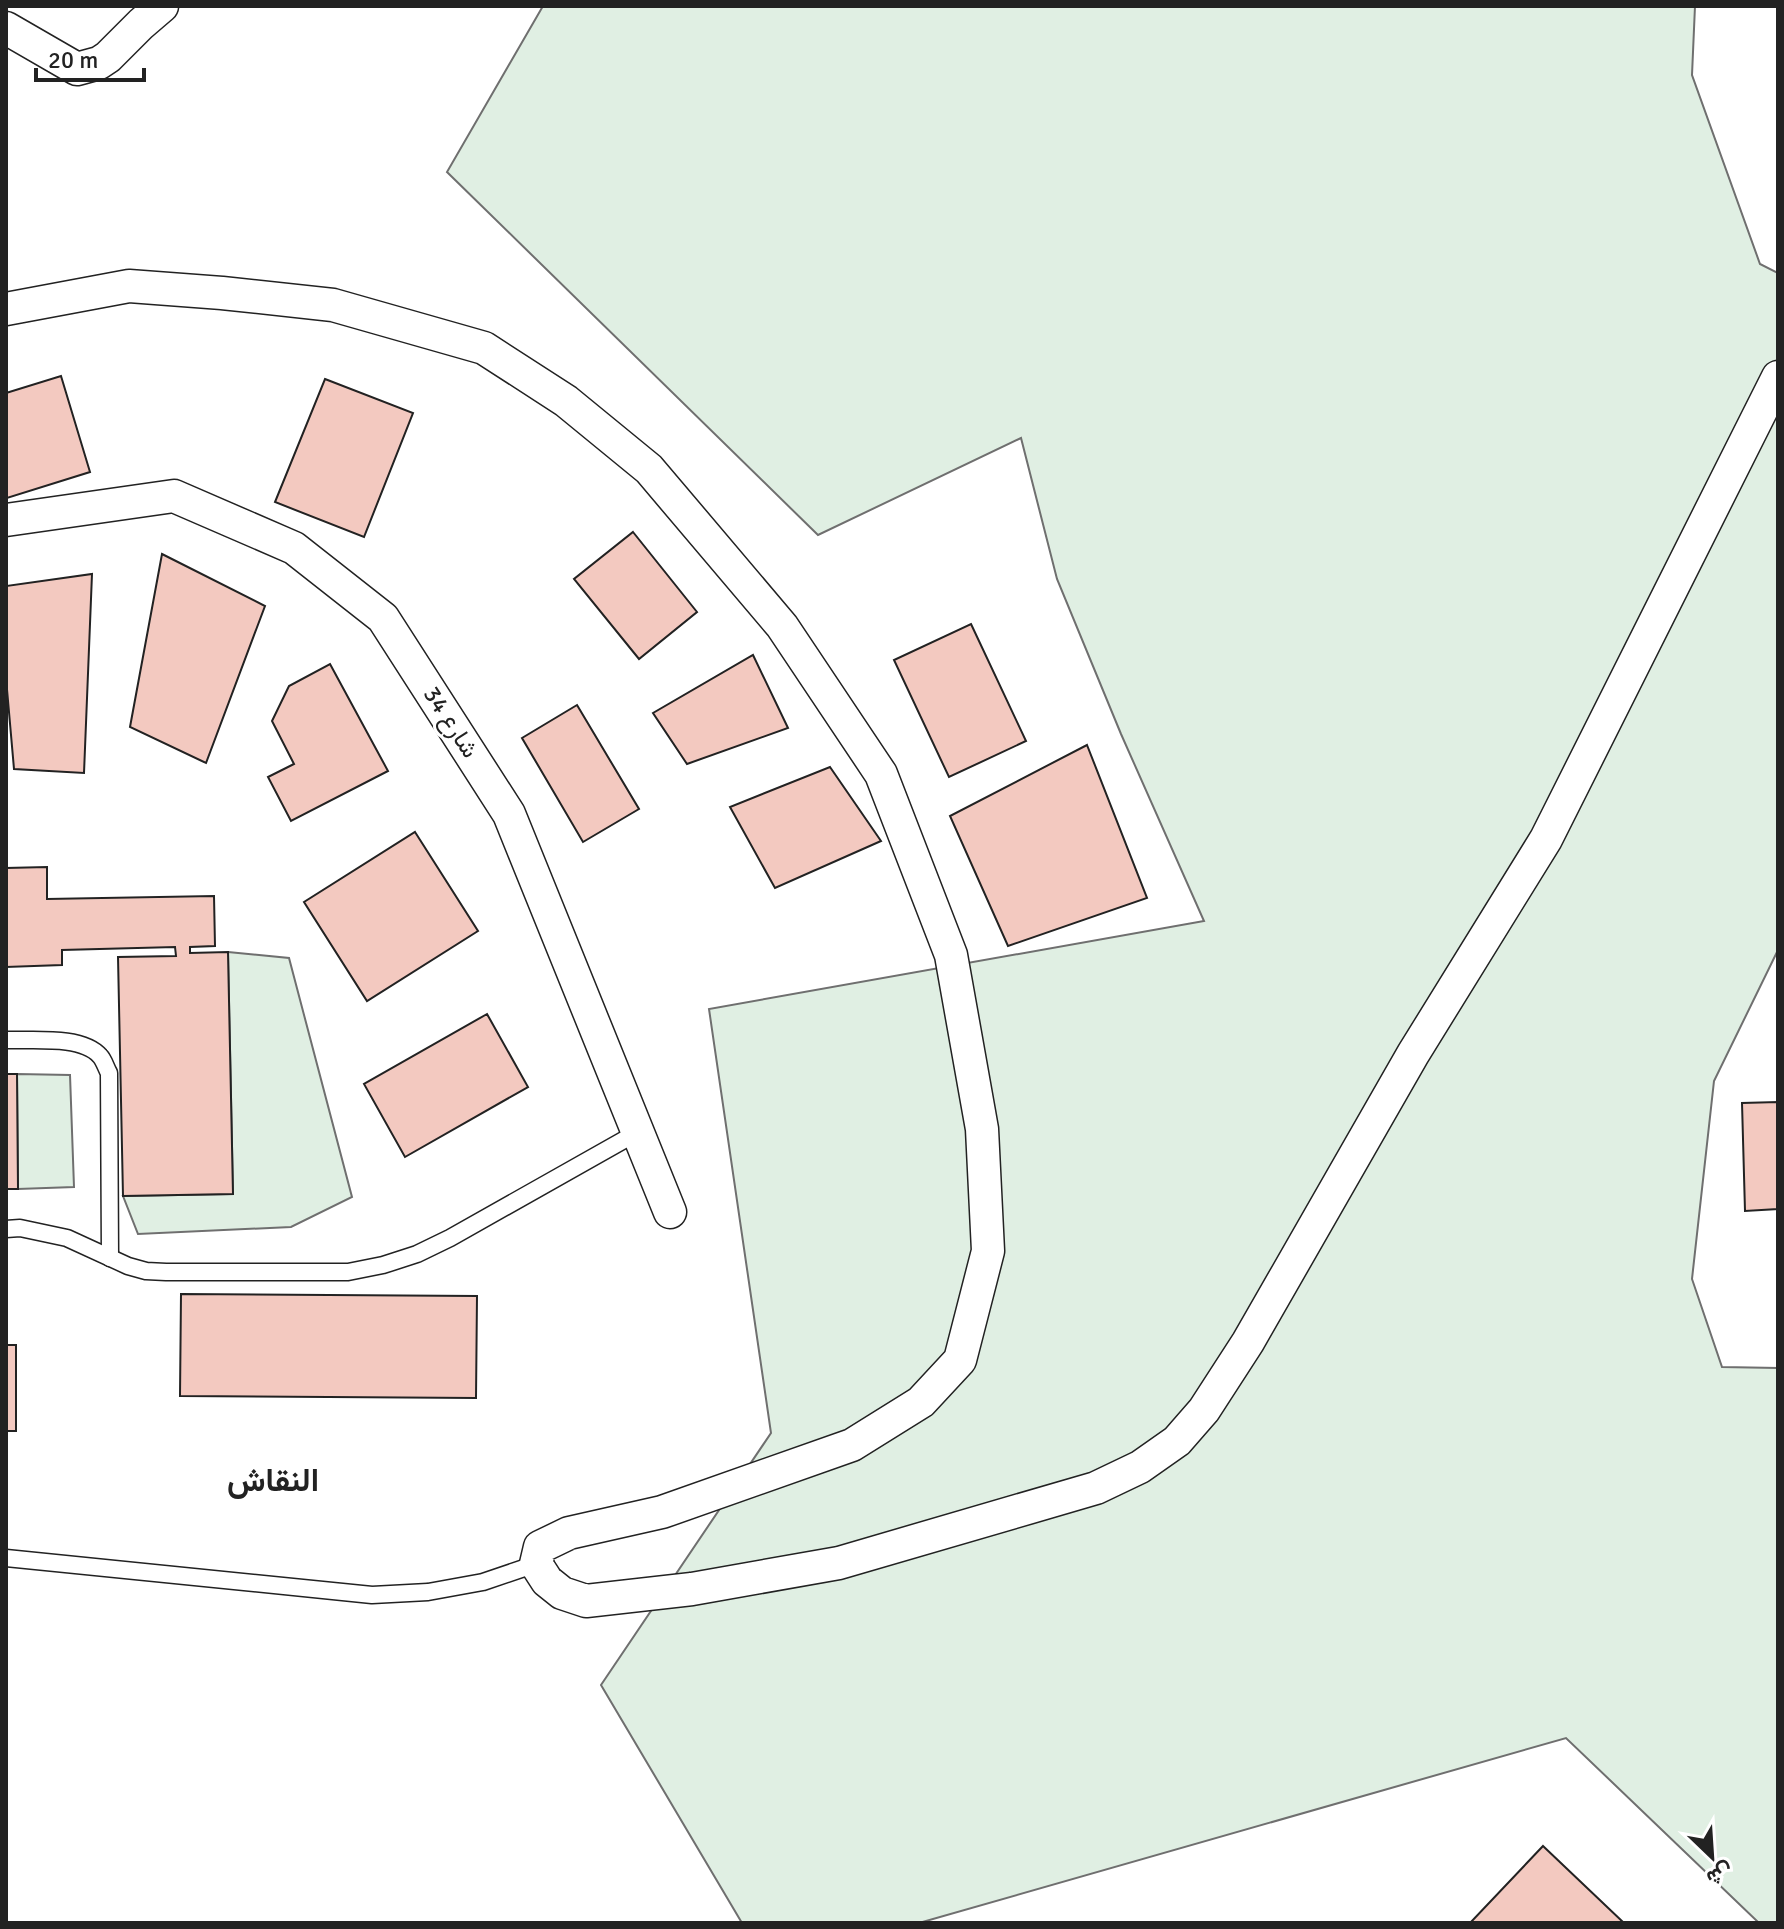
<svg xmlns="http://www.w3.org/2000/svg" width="1784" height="1929" font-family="Signika,Vazirmatn,sans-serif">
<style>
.green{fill:#e0efe3;stroke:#6f6f6f;stroke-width:2}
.building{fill:#f3c9c0;stroke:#222;stroke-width:2}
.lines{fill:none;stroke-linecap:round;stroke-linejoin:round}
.lane-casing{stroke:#222;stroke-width:19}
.street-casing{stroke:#222;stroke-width:35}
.lane{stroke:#fff;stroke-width:16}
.street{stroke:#fff;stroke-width:32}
.labels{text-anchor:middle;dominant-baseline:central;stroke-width:6;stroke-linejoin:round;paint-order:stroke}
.street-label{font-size:24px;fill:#222;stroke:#fff}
.district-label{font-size:32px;font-weight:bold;fill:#222;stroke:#fff}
</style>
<rect width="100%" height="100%" fill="#fff"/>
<g class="green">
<path d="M543 6H1695L1692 75 1760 264 1778 273V950L1714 1081 1692 1279 1722 1367 1778 1368V1923H1759L1566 1738 919 1923H742L601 1685 771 1433 709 1009 1204 921 1121 734 1057 579 1021 438 818 535 447 172Z"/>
<path d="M228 952 289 958 352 1197 291 1227 138 1234 123 1196 233 1194Z"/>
<path d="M17 1074 70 1075 74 1187 18 1189Z"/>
</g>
<g class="building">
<path d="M61 376 90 472 7 498 6 393Z"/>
<path d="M325 379 413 413 364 537 275 502Z"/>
<path d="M633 532 697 612 639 659 574 579Z"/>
<path d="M162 554 265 606 206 763 130 727Z"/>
<path d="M92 574 84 773 14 769 6 678V586Z"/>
<path d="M971 624 1026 741 949 777 894 660Z"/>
<path d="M753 655 788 728 687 764 653 713Z"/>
<path d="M330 664 388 771 291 821 268 777 294 764 272 721 289 686Z"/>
<path d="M577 705 639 809 583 842 522 738Z"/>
<path d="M1087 745 1147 898 1008 946 950 816Z"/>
<path d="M830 767 881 841 775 888 730 807Z"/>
<path d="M415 832 478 931 367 1001 304 902Z"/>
<path d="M47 867V899L214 896 215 946 190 947V953L228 952 233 1194 123 1196 118 957 176 956 175 947 62 950V965L6 967V868Z"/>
<path d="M487 1014 528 1087 405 1157 364 1084Z"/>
<path d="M6 1074H17L18 1189H6Z"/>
<path d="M1778 1102V1209L1745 1211 1742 1103Z"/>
<path d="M181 1294 477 1296 476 1398 180 1396Z"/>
<rect x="6" y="1345" width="10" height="86"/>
<path d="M1543 1846 1624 1923H1470Z"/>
</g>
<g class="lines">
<g class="lane-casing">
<g id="lane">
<path d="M6 1040C32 1041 82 1035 100 1056 104 1060 106 1068 109 1073L110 1258"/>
<path d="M6 1229 20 1228 67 1238 128 1266 146 1271 166 1272H348L383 1265 417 1254 450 1238 638 1132"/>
<path d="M6 1558 372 1595 428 1592 483 1582 536 1564"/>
</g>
</g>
<g class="street-casing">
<g id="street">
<path d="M6 28 77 69 99 63 108 57 141 24 162 6"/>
<path d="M6 309 129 286 222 293 333 305 484 348 566 401 649 469 782 626 881 774 951 955 982 1129 988 1251 960 1360 921 1402 852 1445 662 1512 569 1533 540 1547 536 1564 547 1581 562 1593 586 1601 692 1589 839 1563 1096 1488 1140 1467 1177 1441 1204 1410 1248 1342 1413 1054 1546 839 1778 377"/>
<path d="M6 520 174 496 294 548 383 618 509 814 670 1212"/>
</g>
</g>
<use href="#lane" class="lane"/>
<use href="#street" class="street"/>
</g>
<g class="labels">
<g class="street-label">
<text transform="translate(451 722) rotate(57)">شارع 34</text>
</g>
<g class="district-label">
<text x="273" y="1480">النقاش</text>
</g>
</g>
<rect width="1784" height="1929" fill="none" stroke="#222222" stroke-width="16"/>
<g transform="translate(1712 1857) rotate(155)" stroke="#ffffff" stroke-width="6" paint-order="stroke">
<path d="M0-6L14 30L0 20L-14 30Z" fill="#222222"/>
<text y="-12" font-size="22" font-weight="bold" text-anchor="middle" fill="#222222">ش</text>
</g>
<path d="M36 68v12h108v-12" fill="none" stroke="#222222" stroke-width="4"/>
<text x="48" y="68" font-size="24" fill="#222222" stroke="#ffffff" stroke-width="6" paint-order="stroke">20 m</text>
</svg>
